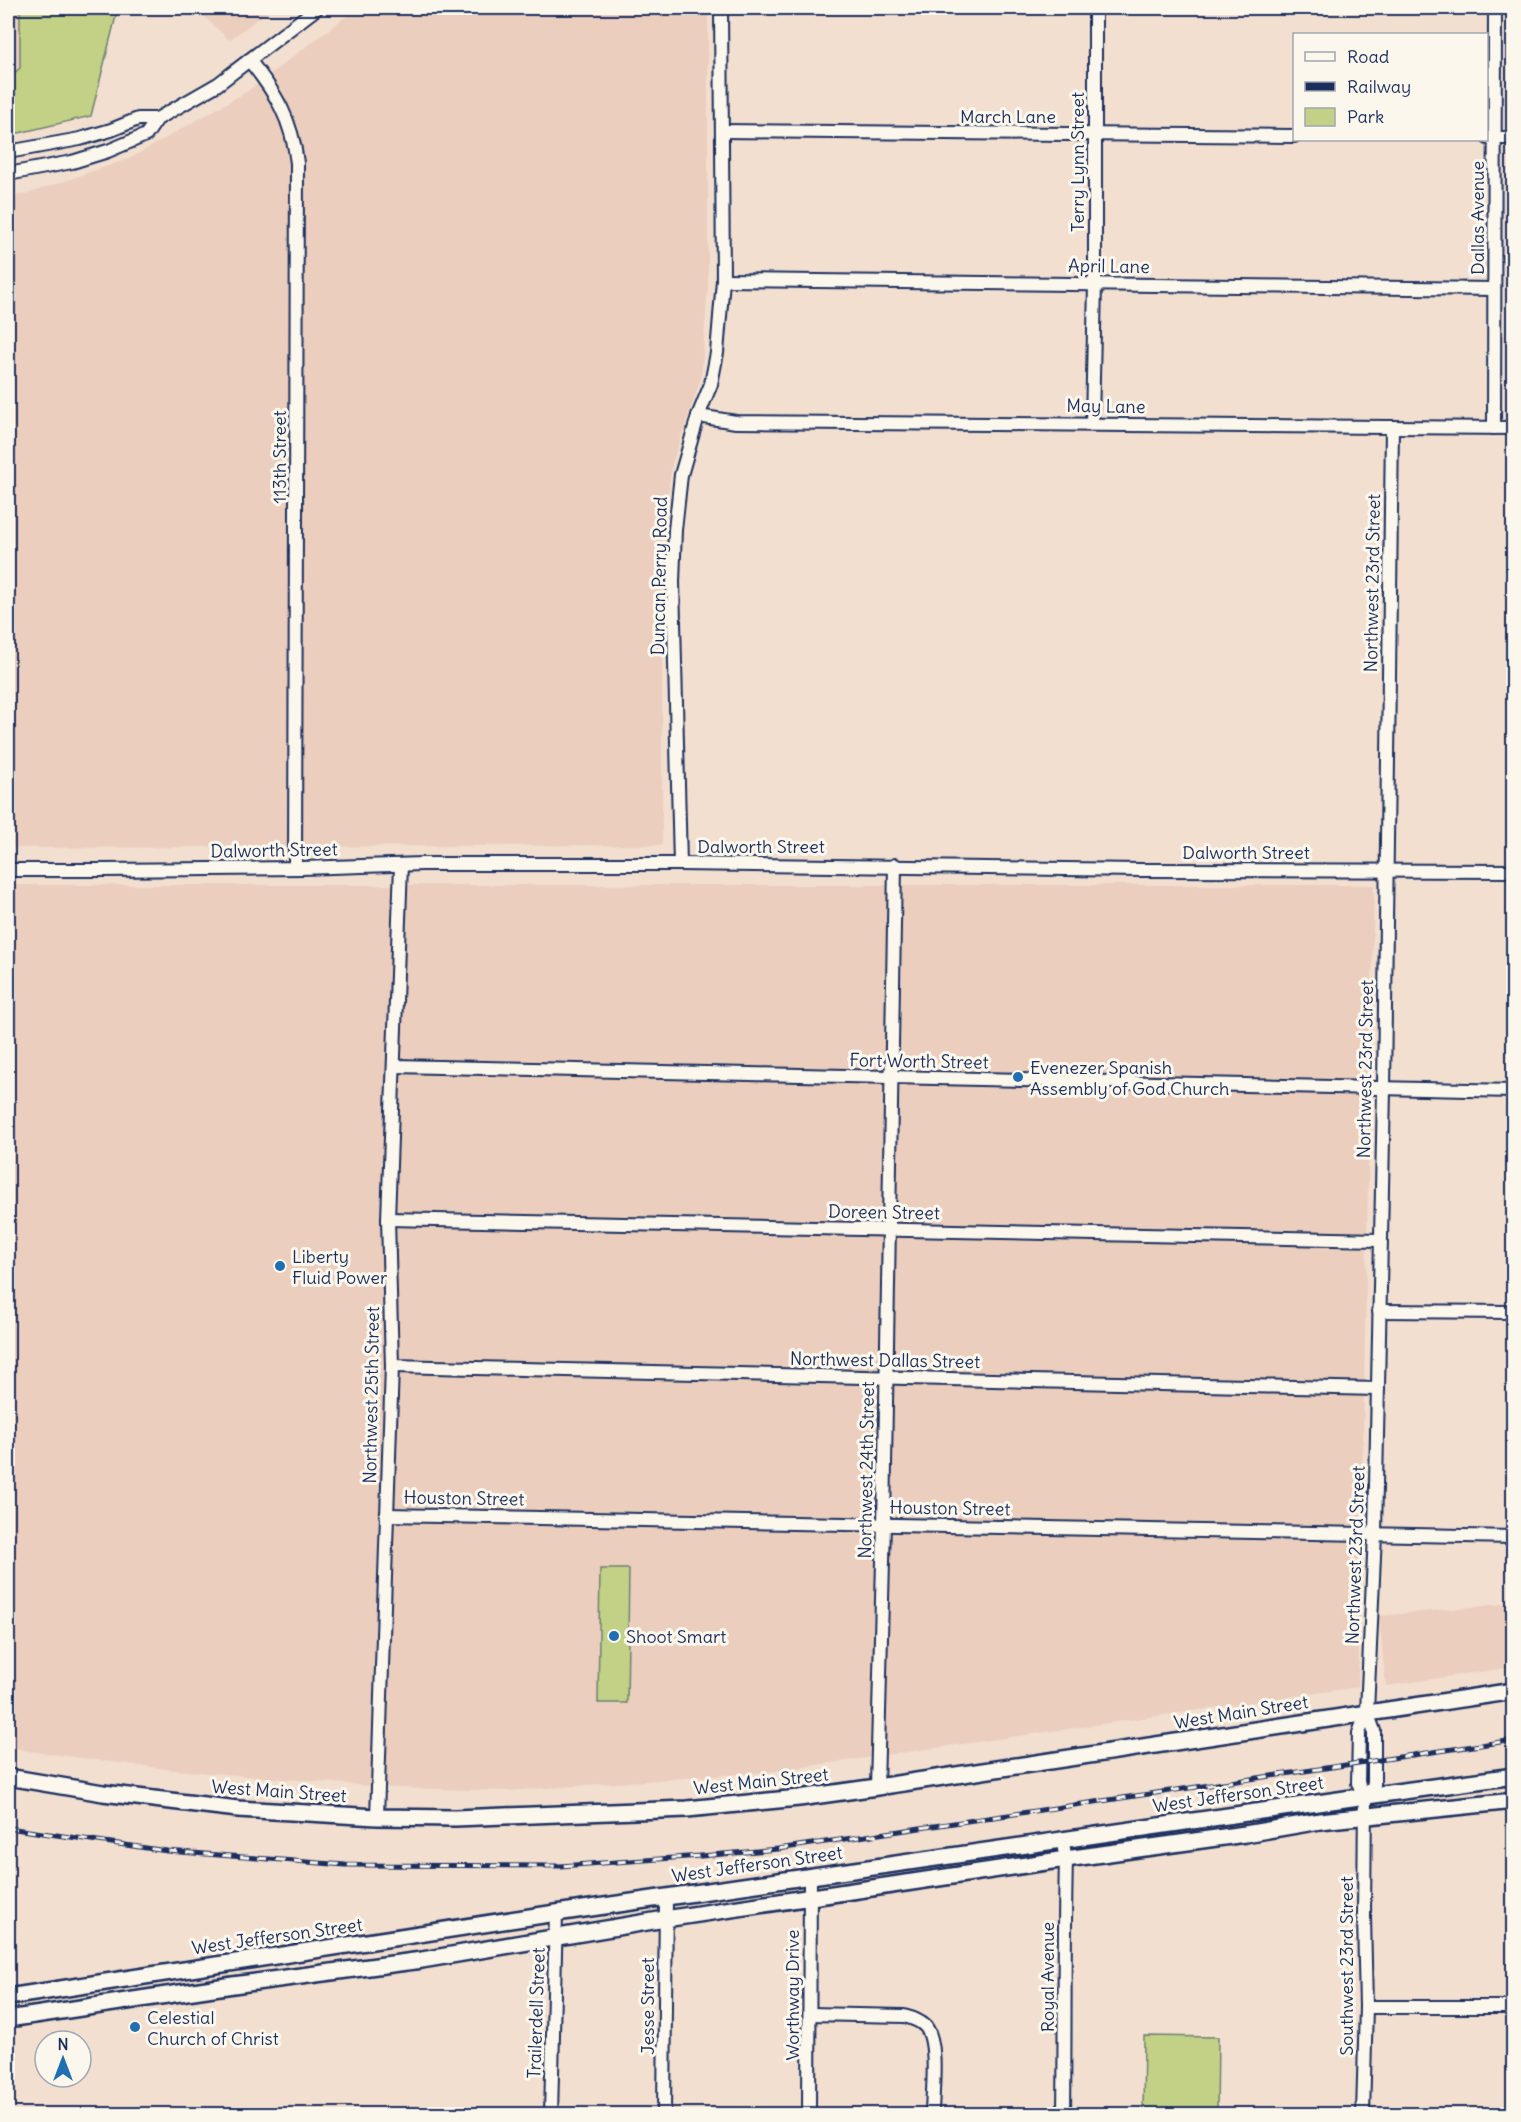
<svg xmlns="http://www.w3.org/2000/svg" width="1521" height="2122" font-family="Delius,sans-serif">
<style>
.built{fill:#ebcebd}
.green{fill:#c2d185;stroke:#6e8072;stroke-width:1.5}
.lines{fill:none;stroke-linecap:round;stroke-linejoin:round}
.minor-casing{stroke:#1b2f5e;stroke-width:16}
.major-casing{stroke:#1b2f5e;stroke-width:20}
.minor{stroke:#fbf7ec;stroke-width:12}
.major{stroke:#fbf7ec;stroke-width:15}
.rail-casing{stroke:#1b2f5e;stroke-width:5}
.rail{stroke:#fbf7ec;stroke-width:3;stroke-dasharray:9;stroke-linecap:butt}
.poi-dot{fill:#1f6fb2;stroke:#fbf7ec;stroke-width:2}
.labels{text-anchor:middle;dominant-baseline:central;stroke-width:6;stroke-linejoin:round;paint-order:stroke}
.street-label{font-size:18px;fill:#1b2f5e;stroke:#fbf7ec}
.poi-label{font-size:18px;fill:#1b2f5e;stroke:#fbf7ec;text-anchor:start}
</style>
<rect width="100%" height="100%" fill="#f2dfd0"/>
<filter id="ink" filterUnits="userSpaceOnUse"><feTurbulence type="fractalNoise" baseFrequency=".0167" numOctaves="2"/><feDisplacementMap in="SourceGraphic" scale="12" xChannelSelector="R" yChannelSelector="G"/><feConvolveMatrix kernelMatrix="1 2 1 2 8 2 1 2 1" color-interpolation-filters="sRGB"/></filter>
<g filter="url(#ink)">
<g class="built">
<path d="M8 8H20V68L8 78Z"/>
<path d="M195 8H272L229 40Z"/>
<path d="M357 8H708V286L701 378 672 464 662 538V845L8 848V196L24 195 131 158 248 91Z"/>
<path d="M8 885H1374L1358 1687 768 1772 507 1791 395 1788 173 1770 28 1751 8 1746Z"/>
<path d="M1513 1603V1667L1386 1686 1379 1616Z"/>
</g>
<g class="green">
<path d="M20 8H118L91 116 19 133H8V78L20 68Z"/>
<path d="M600 1569H629L627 1703H598Z"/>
<path d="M1144 2036 1218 2037 1217 2114H1143Z"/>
</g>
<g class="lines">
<g class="minor-casing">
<g id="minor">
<path d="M249 60C276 93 292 120 297 163L295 868"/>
<path d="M722 131 1294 136"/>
<path d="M1488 138H1514"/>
<path d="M8 152 80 139 111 130 138 119H157"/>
<path d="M8 174 72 162 108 151 146 135 157 119 218 84 317 8"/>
<path d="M723 280 1494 289"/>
<path d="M698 416 736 422 1514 428"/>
<path d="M1092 424 1095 284V8"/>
<path d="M1494 428 1495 8"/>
<path d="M680 864 673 582 675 530 681 475 698 416 711 384 717 353 723 280 721 8"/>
<path d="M8 870H103L302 868 422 864H680L1140 870 1514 871"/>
<path d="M395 1066 1514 1091"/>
<path d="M388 1219 1380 1240"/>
<path d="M1379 1311 1514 1312"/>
<path d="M392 1366 1378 1389"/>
<path d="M386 1515 1514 1537"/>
<path d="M877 1787 884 1524 895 865"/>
<path d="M1365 1796 1374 1785V1731L1367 1712"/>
<path d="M377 1817 392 1366 388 1219 401 865"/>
<path d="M1062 1839 1066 1859C1064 1944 1065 2029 1064 2114"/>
<path d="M1366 2007H1514"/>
<path d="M810 2014 904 2016C912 2018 920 2021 925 2026 939 2041 932 2094 932 2114"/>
<path d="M551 2114 556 1913"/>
<path d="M664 2114 666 1897"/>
<path d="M809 2114 810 1876"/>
<path d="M1363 2114 1366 2007 1364 1917 1365 1796 1358 1783 1359 1733 1367 1712 1375 1534 1384 1090 1392 427"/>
</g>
</g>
<g class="major-casing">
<g id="major">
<path d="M8 1777 103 1793 238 1809 377 1817 455 1818 687 1809 799 1798 877 1787 1514 1691"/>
<path d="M8 1997 556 1913 1352 1798 1514 1776"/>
<path d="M8 2019 233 1985 422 1960 665 1919 1066 1859 1245 1834 1320 1821 1514 1801"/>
</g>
</g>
<use href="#minor" class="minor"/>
<use href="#major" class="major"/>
<g class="rail-casing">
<path id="rail" d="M8 1828 167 1851 345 1865 560 1866 701 1856 778 1849 1514 1740"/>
</g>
<use href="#rail" class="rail"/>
</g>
</g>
<g class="poi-dot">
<circle cx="1018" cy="1077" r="6"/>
<circle cx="280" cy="1266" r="6"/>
<circle cx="614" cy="1636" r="6"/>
<circle cx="135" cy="2027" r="6"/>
</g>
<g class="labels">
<g class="street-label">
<text x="1008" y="116">March Lane</text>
<text transform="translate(1077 162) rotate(-90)">Terry Lynn Street</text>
<text transform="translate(1477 218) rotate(-90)">Dallas Avenue</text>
<text transform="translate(1109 266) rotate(1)">April Lane</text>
<text transform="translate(1106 406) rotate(1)">May Lane</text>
<text transform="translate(279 457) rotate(-90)">113th Street</text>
<text transform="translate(659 576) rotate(-89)">Duncan Perry Road</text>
<text transform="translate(1372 583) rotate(-89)">Northwest 23rd Street</text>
<text x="761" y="846">Dalworth Street</text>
<text transform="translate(274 850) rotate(-1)">Dalworth Street</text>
<text x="1246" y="852">Dalworth Street</text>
<text transform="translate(919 1061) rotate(1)">Fort Worth Street</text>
<text transform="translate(1365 1069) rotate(-89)">Northwest 23rd Street</text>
<text transform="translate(884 1212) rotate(1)">Doreen Street</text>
<text transform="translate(885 1360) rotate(1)">Northwest Dallas Street</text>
<text transform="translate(371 1395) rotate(-89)">Northwest 25th Street</text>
<text transform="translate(866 1470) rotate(-89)">Northwest 24th Street</text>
<text transform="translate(464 1498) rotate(1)">Houston Street</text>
<text transform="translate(950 1508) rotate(1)">Houston Street</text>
<text transform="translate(1355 1555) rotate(-88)">Northwest 23rd Street</text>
<text transform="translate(1241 1712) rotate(-9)">West Main Street</text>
<text transform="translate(761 1781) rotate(-6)">West Main Street</text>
<text transform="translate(279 1791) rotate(4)">West Main Street</text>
<text transform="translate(1238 1794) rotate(-8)">West Jefferson Street</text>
<text transform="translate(757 1864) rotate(-8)">West Jefferson Street</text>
<text transform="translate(277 1936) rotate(-8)">West Jefferson Street</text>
<text transform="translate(1346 1966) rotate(-90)">Southwest 23rd Street</text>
<text transform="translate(1047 1977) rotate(-90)">Royal Avenue</text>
<text transform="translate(792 1995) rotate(-90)">Worthway Drive</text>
<text transform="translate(647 2006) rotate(-90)">Jesse Street</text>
<text transform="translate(536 2013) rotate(-88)">Trailerdell Street</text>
</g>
<g class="poi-label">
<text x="1030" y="1067">Evenezer Spanish<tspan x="1030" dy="21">Assembly of God Church</tspan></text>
<text x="292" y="1256">Liberty<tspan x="292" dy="21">Fluid Power</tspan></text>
<text x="626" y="1636">Shoot Smart</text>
<text x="147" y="2017">Celestial<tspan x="147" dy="21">Church of Christ</tspan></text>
</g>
</g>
<rect width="1521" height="2122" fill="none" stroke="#fbf7ec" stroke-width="30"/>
<rect x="15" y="15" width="1491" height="2092" fill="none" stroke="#1b2f5e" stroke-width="2" filter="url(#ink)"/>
<rect x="1293" y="33" width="195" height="108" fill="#fbf7ec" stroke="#a1a7b3" stroke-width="1.5"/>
<rect x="1305" y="52" width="30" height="9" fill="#fbf7ec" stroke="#a1a7b3" stroke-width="1.5"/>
<text x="1347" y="63" font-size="18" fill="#1b2f5e">Road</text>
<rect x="1305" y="82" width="30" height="9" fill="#1b2f5e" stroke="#a1a7b3" stroke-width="1.5"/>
<text x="1347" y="93" font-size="18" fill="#1b2f5e">Railway</text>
<rect x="1305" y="108" width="30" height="18" fill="#c2d185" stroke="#a1a7b3" stroke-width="1.5"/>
<text x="1347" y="123" font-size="18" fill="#1b2f5e">Park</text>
<g transform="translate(63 2059)"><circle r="28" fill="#fbf7ec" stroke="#a1a7b3" stroke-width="1.5"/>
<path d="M0-4.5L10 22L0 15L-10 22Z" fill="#1f6fb2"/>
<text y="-9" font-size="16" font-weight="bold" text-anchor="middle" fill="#1b2f5e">N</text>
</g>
</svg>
